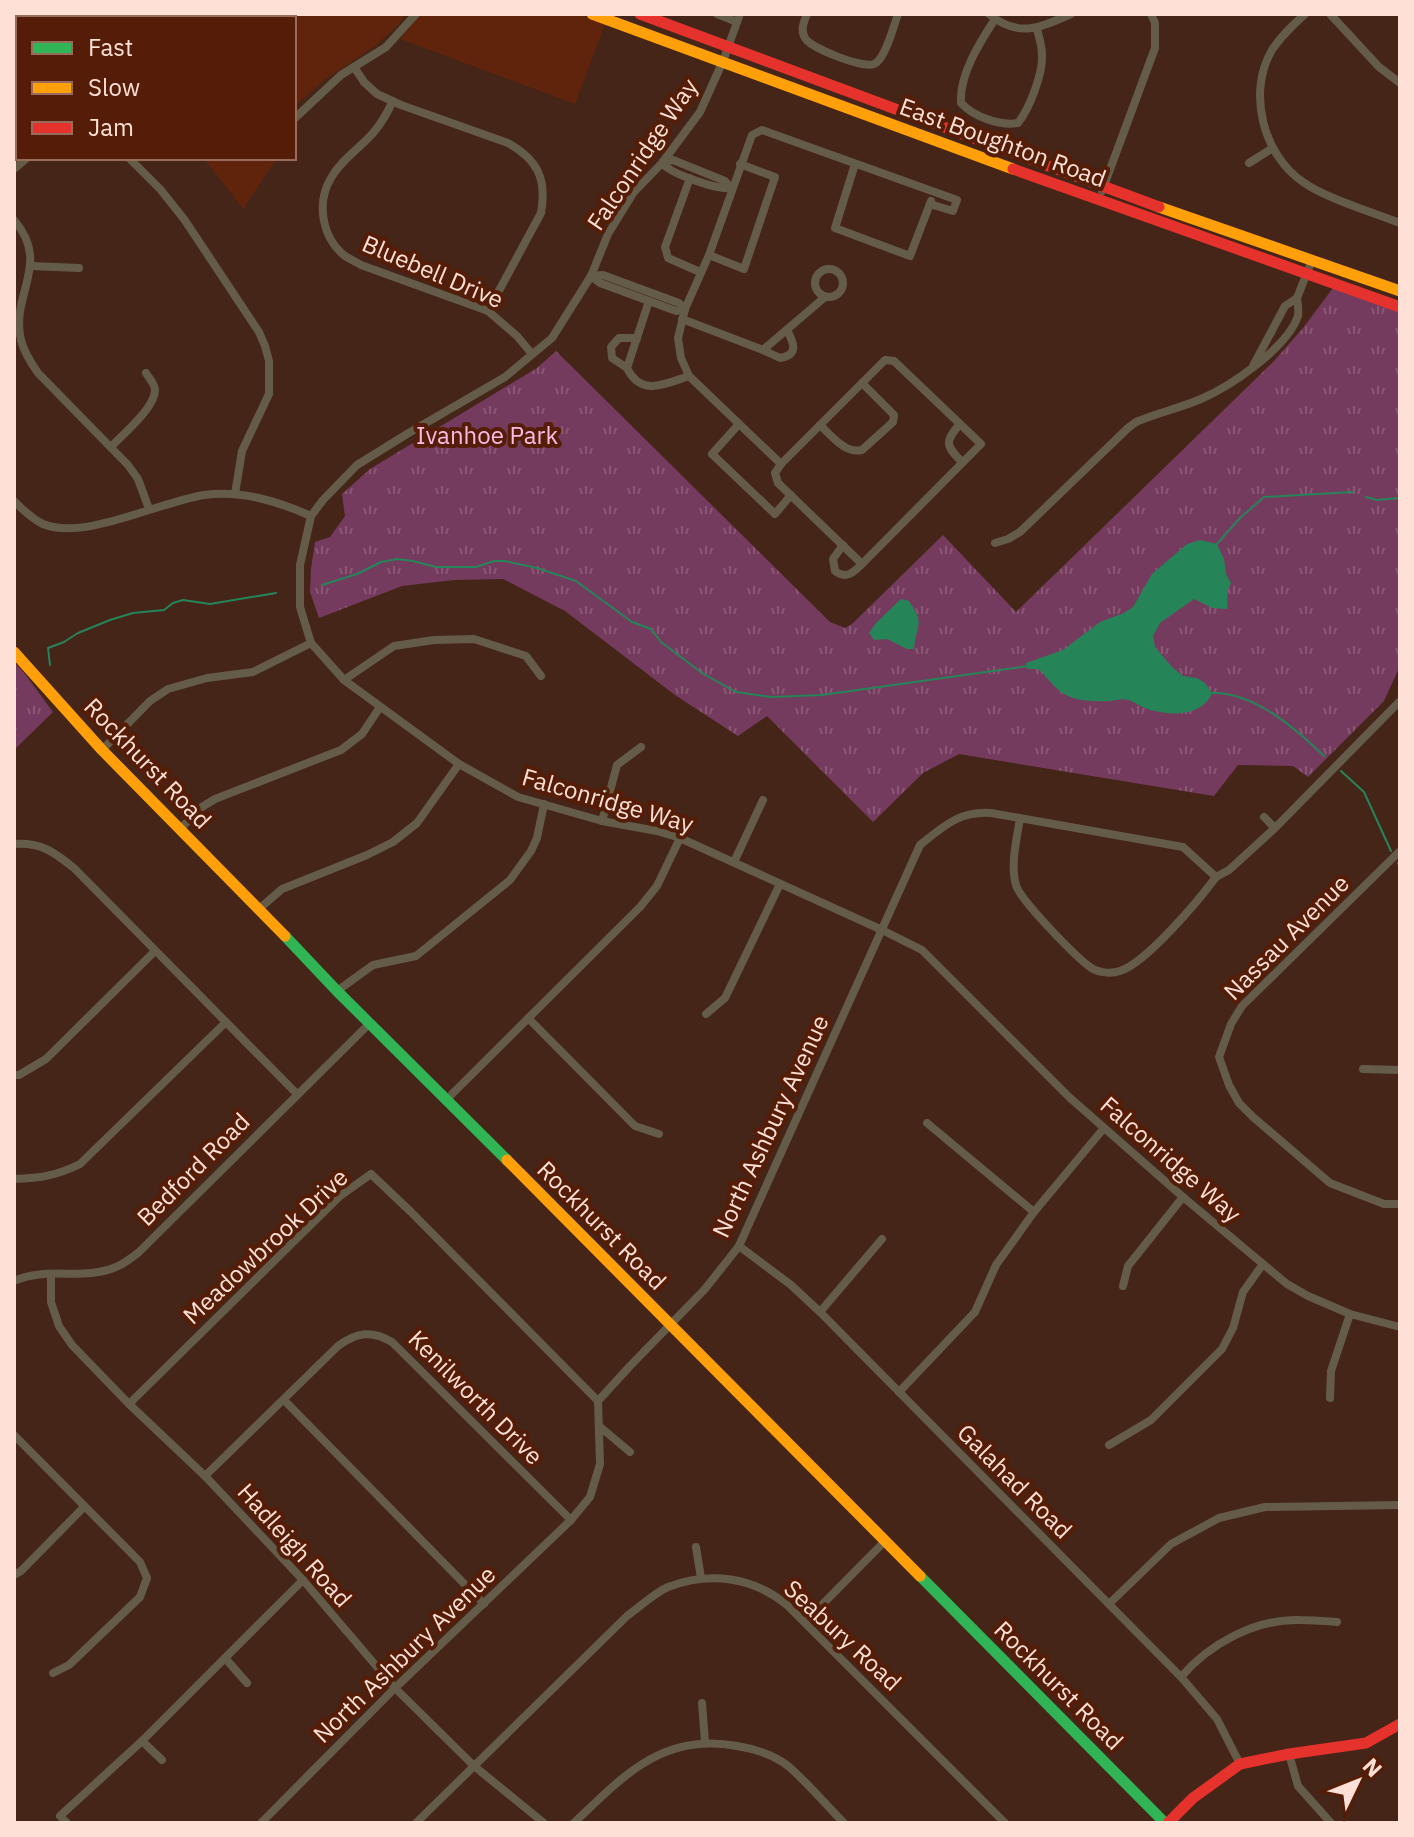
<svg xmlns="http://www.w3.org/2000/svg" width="1414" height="1837" font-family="'IBM Plex Sans',sans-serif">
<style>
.built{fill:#60240d}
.grass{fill:url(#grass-tufts)}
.water{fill:#268459}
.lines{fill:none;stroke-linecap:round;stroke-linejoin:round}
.stream{stroke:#268459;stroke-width:2}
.street{stroke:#645c49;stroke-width:8}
.fast{stroke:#30b455;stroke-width:11}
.slow{stroke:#ff9f0a;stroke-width:11}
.jam{stroke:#e5322d;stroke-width:11}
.labels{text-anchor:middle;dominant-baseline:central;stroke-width:8;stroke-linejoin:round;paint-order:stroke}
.street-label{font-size:24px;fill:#fee0d6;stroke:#551d07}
.park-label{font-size:24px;fill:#f9bae3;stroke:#551d07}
</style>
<defs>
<pattern id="grass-tufts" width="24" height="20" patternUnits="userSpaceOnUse" patternTransform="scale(2)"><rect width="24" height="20" fill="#753b5f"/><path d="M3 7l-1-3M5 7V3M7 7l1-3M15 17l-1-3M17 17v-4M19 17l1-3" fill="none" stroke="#8a5775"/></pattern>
</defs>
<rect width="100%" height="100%" fill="#442518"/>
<g class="built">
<path d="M78 14H406L398 25 375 46 324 80 294 107V18H74Z"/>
<path d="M421 14H578L605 24 575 104 400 39Z"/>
<path d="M203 158H277L243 209 214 171Z"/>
</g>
<g class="grass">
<path d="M1333 288 1400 311V666L1384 701 1308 777 1293 766 1238 765 1214 796 959 754 923 773 873 822 767 716 738 736 675 695 565 611 503 579 454 580 402 586 319 618 310 592 311 569 315 542 330 537 345 516 342 494 370 469 537 368 556 351 830 622 845 628 852 624 943 535 1016 612 1274 361 1303 328Z"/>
<path d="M14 662 25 674 53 712 14 750Z"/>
</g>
<g class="water">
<path d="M1200 540 1217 544 1224 559 1226 574 1231 583 1228 589 1227 609 1212 608 1194 599 1160 623 1153 636 1155 647 1172 667 1183 676 1197 678 1205 683 1212 693C1202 718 1166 716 1145 708 1139 706 1134 701 1128 700 1122 698 1115 701 1109 701 1097 702 1076 701 1066 695 1054 689 1048 677 1038 669H1027L1026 663 1063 650 1100 622 1124 613 1133 607 1152 574 1187 544Z"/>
<path d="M901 599 909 601C925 625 917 622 914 649H907L887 639 874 640 869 633 876 623Z"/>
</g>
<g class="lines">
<g class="stream">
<path d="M1366 497 1377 500 1400 498"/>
<path d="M1215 546 1240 518 1264 497 1353 492"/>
<path d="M322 585 357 574 381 562 397 559 413 561 436 567H476L494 561H505L537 568 576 581 632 622 651 629 661 642 702 673 736 692 771 697 822 695 1028 666"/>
<path d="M50 665 48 648 64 642 78 633 110 620 133 613 164 610 173 603 183 600 210 604 276 593"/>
<path d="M1212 693C1254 692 1295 728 1324 756"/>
<path d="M1341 771 1364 792 1391 851"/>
<path d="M1398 863 1400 867"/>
</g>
<g class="street">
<path d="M147 14 151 18"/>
<path d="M163 14 167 18"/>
<path d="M717 14 737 22"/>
<path d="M740 14 723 61 700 112 662 163 634 192 608 234 591 276 552 338 505 377 407 434 357 465 323 500 311 516 300 565V607L311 643 344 680 459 764 518 797 602 821 657 831 680 838 882 930 922 950 1069 1097 1183 1197 1287 1284 1308 1296 1350 1314 1400 1327"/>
<path d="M807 14C804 22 800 30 805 38 810 48 864 69 874 64 885 60 894 25 898 14"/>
<path d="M989 14C1019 39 1041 27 1071 14"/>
<path d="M1305 14C1293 25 1281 36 1272 50 1247 92 1263 155 1303 182 1327 199 1372 212 1400 223"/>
<path d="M1330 14 1379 67 1400 83"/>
<path d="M995 19C980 42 959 75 961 103 974 117 1000 126 1018 123 1030 108 1043 73 1042 55 1042 46 1039 37 1037 29"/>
<path d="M354 67 364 82 377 94 401 105 508 143C538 160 547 179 541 213L488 311"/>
<path d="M393 101C387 113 382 123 373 133 360 148 341 160 331 178 316 203 322 238 345 256 350 259 356 262 361 265L488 311 517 336 532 354"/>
<path d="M294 119 341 75 386 47 416 14"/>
<path d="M129 158 160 189 184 219 259 332 265 346 269 361V394L242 451 235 494"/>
<path d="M663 162 673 160 725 181 731 188"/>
<path d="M662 163C671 174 717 190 731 188"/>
<path d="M1249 163 1273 148"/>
<path d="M855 164 835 228 910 256 931 201"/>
<path d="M14 169 27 158"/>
<path d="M690 178 665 247 668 258 700 272"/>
<path d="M1102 191 1155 48V23L1151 14"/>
<path d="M14 220C52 264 10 294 21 340 24 352 31 363 38 373L128 465 138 479 149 509"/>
<path d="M709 255 744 269 775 177 740 164"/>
<path d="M31 266 79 268"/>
<circle cx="829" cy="283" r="14"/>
<path d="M591 276 603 275 679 303 685 309"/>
<path d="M591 276 600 283 676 311 685 309"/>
<path d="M1297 298 1312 260"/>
<path d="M649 301 627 368C641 397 665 384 689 376"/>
<path d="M682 319 763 350 825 297"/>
<path d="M763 350 780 358C799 355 794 343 787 330"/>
<path d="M885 360 894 361 981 444 862 564 778 483 775 473 781 464Z"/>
<path d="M627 368 612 358 611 347 619 338H637"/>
<path d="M739 424 712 454 775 514 791 495"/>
<path d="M960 424C944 442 946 446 962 462"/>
<path d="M820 425C832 436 845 454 862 450L893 422 894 415 862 383"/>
<path d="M111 447C123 434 155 408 155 390 155 384 149 378 146 373"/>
<path d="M781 464 689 376 681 358 678 338 685 309 709 255 752 135 762 130 957 200 953 211 930 204"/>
<path d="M14 501C22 509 32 519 43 524 84 541 159 502 204 495 241 490 277 501 311 516"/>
<path d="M995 543 1008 539 1020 532 1128 428 1136 422C1157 413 1180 408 1201 399 1231 386 1287 348 1298 316 1299 310 1298 304 1297 298L1285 306 1253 366"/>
<path d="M843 545 833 559 835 571C846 580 854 572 862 564"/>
<path d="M344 680 394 646 434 640 474 639 526 656 541 676"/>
<path d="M102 750 150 701 168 689 207 678 253 672 311 643"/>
<path d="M1264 817 1275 828"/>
<path d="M1020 818C1017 838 1010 865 1016 885 1020 900 1076 957 1090 967 1098 973 1111 974 1120 971 1146 963 1199 900 1216 877"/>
<path d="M602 821 617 765 641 747"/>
<path d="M180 829 202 807 215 799 341 750 362 734 380 707"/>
<path d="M14 844C41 842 54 852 74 868L297 1094"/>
<path d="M1400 851 1242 1006 1231 1024 1219 1057 1229 1085 1239 1103 1253 1117 1330 1183 1384 1204H1400"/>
<path d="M734 862 763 800"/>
<path d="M259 909 282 889 367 855 393 842 417 823 459 764"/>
<path d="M337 991 373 965 416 956 510 880 531 851 537 838 544 804"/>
<path d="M706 1014 725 998 780 884"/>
<path d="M528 1018 635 1126 659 1134"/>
<path d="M1363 1069 1400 1070"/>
<path d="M14 1075H19L46 1059 155 951"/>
<path d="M447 1099 640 907 657 886 680 838"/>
<path d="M927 1123 1034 1212"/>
<path d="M14 1179C40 1178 56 1176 80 1164L226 1022"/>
<path d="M739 1246 791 1285 820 1312 1181 1677 1217 1719 1240 1764"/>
<path d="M51 1275V1302L59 1326 72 1345 129 1404 205 1476 303 1580 395 1688 474 1766 544 1823"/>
<path d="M14 1281C46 1266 84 1281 116 1267 124 1264 131 1258 138 1253L370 1023"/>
<path d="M1123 1286 1128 1266 1183 1197"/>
<path d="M820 1312 882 1239"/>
<path d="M899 1392 975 1312 996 1265 1034 1212 1104 1128"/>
<path d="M1330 1398 1331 1371 1350 1314"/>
<path d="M284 1400 484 1604"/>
<path d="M129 1404 340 1196 371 1174 411 1212 598 1401"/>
<path d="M599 1426 630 1452"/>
<path d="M14 1435 140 1562 147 1578 140 1597 69 1665 53 1673"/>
<path d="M1109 1445 1151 1420 1222 1349 1233 1328 1243 1292 1263 1264"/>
<path d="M205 1476 338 1346C357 1332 372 1330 392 1342L571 1520"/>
<path d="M696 1547 701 1578"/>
<path d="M14 1575 21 1571 84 1507"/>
<path d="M1109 1604 1171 1544 1219 1518 1265 1507 1400 1505"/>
<path d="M805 1622 885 1541"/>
<path d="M225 1658 247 1683"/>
<path d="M1181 1677C1209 1644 1255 1619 1299 1620 1311 1620 1324 1621 1337 1622"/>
<path d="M702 1703 705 1742"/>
<path d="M142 1741 162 1760"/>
<path d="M1289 1754 1298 1786 1331 1823"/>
<path d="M67 1823 60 1816 142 1741 303 1580"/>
<path d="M261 1823 395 1688 571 1520 590 1497 600 1464 598 1401 630 1366 705 1289 739 1246 920 845C944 826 959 811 991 813L1183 847 1216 877 1229 870 1275 828 1400 701"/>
<path d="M416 1823 627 1616C640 1607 654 1593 668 1587 710 1571 753 1577 787 1605L1005 1823"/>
<path d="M574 1823C623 1776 663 1732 737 1746 755 1749 774 1755 788 1766 806 1781 827 1806 844 1823"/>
</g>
<g class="fast">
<path d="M285 936 337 991 507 1160"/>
<path d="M920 1576 1165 1823"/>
</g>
<g class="slow">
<path d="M592 14 1013 169"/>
<path d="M46 18 50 14"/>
<path d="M14 49 18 45"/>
<path d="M1159 207 1400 291"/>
<path d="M14 652 102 750 285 936"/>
<path d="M507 1160 920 1576"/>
</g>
<g class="jam">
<path d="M640 14 1159 207"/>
<path d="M66 18 70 14"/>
<path d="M14 69 18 65"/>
<path d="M1013 169 1400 307"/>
<path d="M1168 1823 1193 1798 1240 1764 1289 1754 1366 1743 1400 1724"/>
</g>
</g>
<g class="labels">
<g class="street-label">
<text transform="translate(1003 142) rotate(20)">East Boughton Road</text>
<text transform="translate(642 154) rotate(-56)">Falconridge Way</text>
<text transform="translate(433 271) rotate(23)">Bluebell Drive</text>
<text transform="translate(148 763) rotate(46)">Rockhurst Road</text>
<text transform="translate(608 800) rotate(16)">Falconridge Way</text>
<text transform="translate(1286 937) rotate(-45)">Nassau Avenue</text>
<text transform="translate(770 1126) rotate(-65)">North Ashbury Avenue</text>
<text transform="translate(1171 1159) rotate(41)">Falconridge Way</text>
<text transform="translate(193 1169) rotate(-45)">Bedford Road</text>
<text transform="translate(602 1225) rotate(45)">Rockhurst Road</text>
<text transform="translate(265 1246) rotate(-43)">Meadowbrook Drive</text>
<text transform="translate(476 1397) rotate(45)">Kenilworth Drive</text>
<text transform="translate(1015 1481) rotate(45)">Galahad Road</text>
<text transform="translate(295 1545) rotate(48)">Hadleigh Road</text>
<text transform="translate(843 1635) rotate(43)">Seabury Road</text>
<text transform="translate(404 1654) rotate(-44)">North Ashbury Avenue</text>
<text transform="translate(1059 1685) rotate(45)">Rockhurst Road</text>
</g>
<g class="park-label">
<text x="487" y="435">Ivanhoe Park</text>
</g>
</g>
<rect width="1414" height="1837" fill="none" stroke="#fee0d6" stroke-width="32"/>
<rect x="16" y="16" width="280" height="144" fill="#551d07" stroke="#996b5a" stroke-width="2"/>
<rect x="32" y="42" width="40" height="12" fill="#30b455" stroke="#996b5a" stroke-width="2"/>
<text x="88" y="56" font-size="24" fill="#fee0d6">Fast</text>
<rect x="32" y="82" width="40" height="12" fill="#ff9f0a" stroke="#996b5a" stroke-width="2"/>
<text x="88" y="96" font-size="24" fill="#fee0d6">Slow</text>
<rect x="32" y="122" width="40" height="12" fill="#e5322d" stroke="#996b5a" stroke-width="2"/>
<text x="88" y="136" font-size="24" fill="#fee0d6">Jam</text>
<g transform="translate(1358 1781) rotate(47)" stroke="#551d07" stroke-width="6" paint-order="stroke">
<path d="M0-6L14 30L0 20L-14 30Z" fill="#fee0d6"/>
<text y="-12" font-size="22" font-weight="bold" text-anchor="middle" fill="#fee0d6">N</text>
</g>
</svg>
